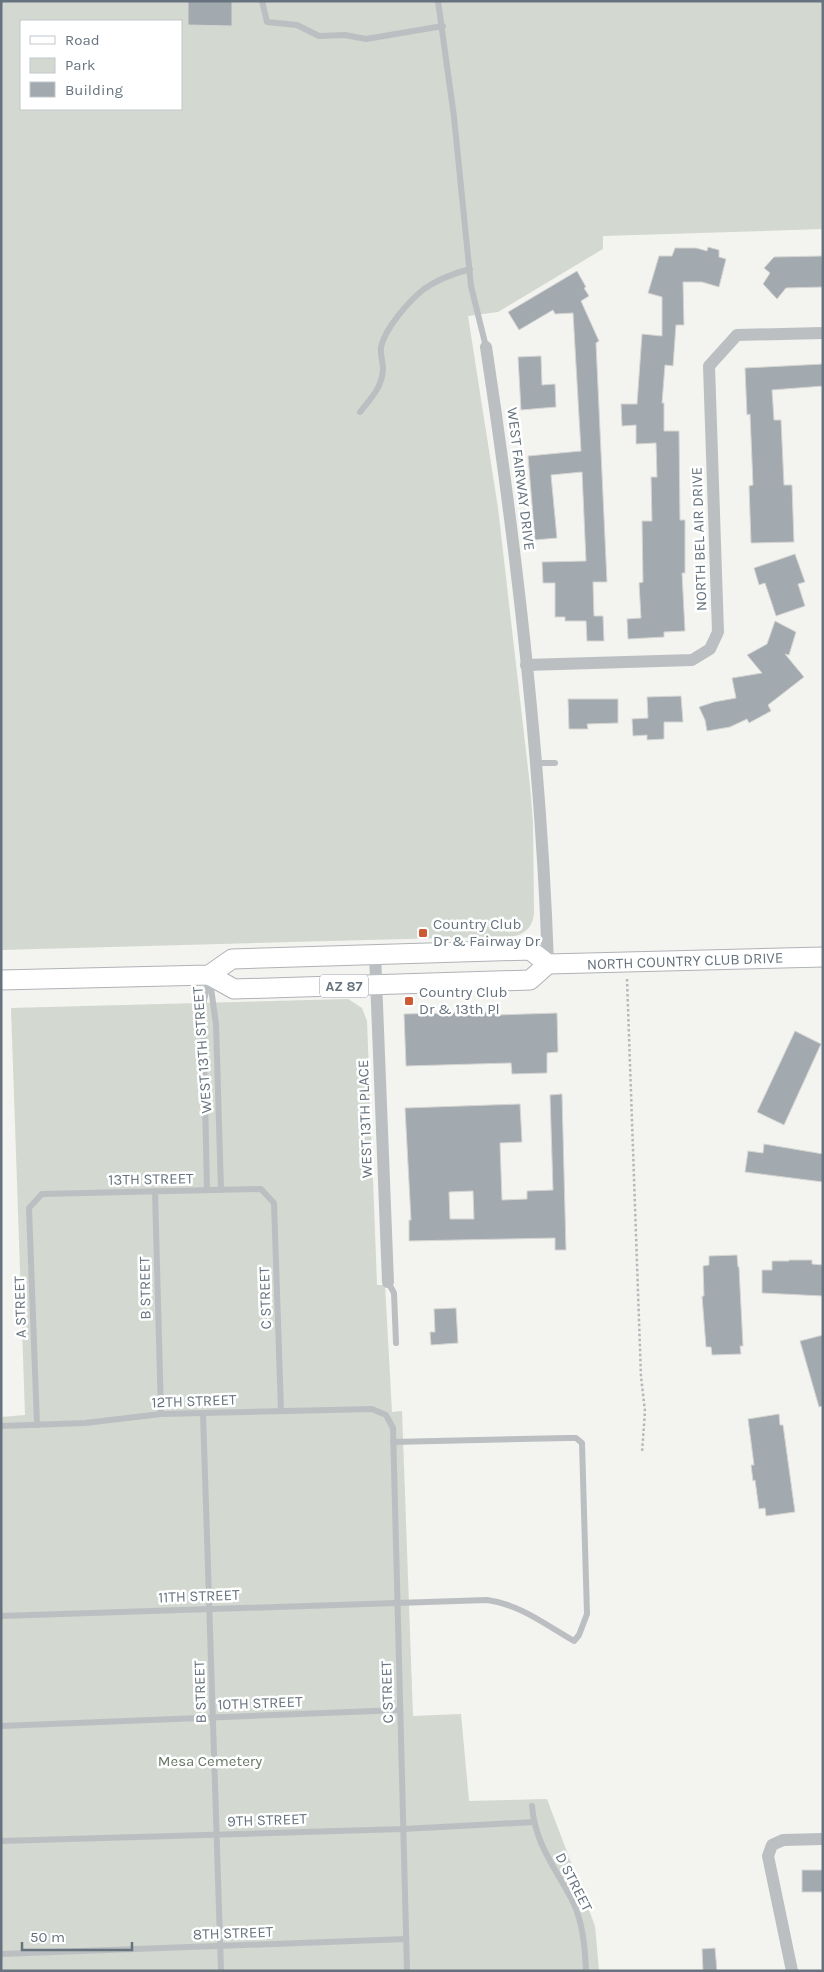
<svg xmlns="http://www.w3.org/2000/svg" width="824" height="1972" font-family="Karla,sans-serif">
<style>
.green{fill:#d3d8d0;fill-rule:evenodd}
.building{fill:#a3aaaf;stroke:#d5d5d3;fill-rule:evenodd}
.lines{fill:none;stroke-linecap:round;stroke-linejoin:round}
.primary-casing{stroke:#afb3b6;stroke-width:21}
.path{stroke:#b5b8ba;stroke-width:2.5;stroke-dasharray:2.5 2.5;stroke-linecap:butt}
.service{stroke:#bbbfc2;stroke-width:6}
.minor{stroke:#bbbfc2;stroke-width:12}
.primary{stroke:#fff;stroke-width:19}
.poi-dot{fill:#ce5935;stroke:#fff;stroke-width:2}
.labels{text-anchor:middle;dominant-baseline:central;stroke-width:5;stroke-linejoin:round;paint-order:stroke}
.shield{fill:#fff;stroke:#949da5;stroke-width:1}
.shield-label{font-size:14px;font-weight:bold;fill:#66737e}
.street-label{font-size:15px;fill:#66737e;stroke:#fff}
.poi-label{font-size:15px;fill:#66737e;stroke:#fff;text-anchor:start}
.park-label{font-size:15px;fill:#677664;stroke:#fff}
</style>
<rect width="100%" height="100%" fill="#f3f3f0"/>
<g class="green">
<path d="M1 1H823V229L603 236V249L498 312 468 316 498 508 530 786 533 822 534 913C533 925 527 933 515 936L1 950ZM21 21H181V109H21Z"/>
<path d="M348 999 362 1008 367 1021 377 1285H385L392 1412 402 1411 413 1716 461 1714 469 1801 547 1799 595 1926 599 1971H1V1417L25 1415 11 1008Z"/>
</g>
<g class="building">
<path d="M188 1H232V26L188 25Z"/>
<path d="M708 247 719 250V257L726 259 719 287 702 282H683L684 325H676L673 366 665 365 662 403H664V431H679L680 520H685V573H682L685 631 664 632V637L628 639 627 619 641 618 639 583 643 582 642 521H652L651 477H657L656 443 636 444V425L622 426 621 404H637L642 334 662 336V297L648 293 659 256H672L675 248H696L707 251Z"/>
<path d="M822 256 823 287 786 288 777 299 763 284 770 273 764 268 774 257Z"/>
<path d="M577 271 586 287 584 288 589 296 581 301 599 341 596 343 607 582H593L594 616H603L604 641H587L586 621H565V617H555V583H543L542 562 586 561 582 472 551 475 557 538 535 540 528 456 581 451 573 313 555 314 553 310 519 330 508 312Z"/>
<path d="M541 356 542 385 555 384 556 407 521 410 518 357Z"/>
<path d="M823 364V386L772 390 774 420H781L784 485H792L794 542 751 543 749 486 753 485 750 414 747 415 745 368Z"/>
<path d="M795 554 805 582 798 584 805 606 776 616 765 583 759 585 754 568Z"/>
<path d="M775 621 796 632 789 655 785 654 804 677 768 705 771 711 749 723 747 719 730 727 707 731 705 720 699 707 714 702 736 698 732 678 762 673 747 655 767 644Z"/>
<path d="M681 696 683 722H664V739L647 740V735L633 736 632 719 648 718 647 697Z"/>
<path d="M568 699H618V723L587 724 588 729H569Z"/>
<path d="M495 1012 496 1015 557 1013 558 1052 547 1053V1073L512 1074 511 1063 406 1066 404 1014Z"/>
<path d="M795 1031 821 1044 784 1125 757 1112Z"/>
<path d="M562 1094 566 1250H555V1238L409 1241V1220H411L405 1108 520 1104 522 1142 500 1143 502 1200 527 1199V1191L553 1190 550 1095ZM473 1191 474 1219H450L449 1192Z"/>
<path d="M764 1144 823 1154V1182L745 1172 748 1151 763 1153Z"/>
<path d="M737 1255 738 1267H739L743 1346H740L741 1354 712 1355 711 1347H706L702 1296H704L703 1266 709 1265V1256Z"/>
<path d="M789 1260H812V1264L823 1265V1296L762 1293V1270H772V1261H789Z"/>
<path d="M456 1308 458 1343 431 1345 430 1332H435L434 1309Z"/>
<path d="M823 1335V1406L819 1407 800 1341Z"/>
<path d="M779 1414 780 1425H783L795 1512 766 1516 765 1508 759 1509 755 1480 753 1481 751 1465H754L748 1419Z"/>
<rect x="802" y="1870" width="21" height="22"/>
<path d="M715 1948 717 1971H703L702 1949Z"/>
</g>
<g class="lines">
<g class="primary-casing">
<g id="primary">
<path d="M209 975 234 989 530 980 548 964"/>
<path d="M1 980 209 975 232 959 530 950 548 964 823 957"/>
</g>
</g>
<path class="path" d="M627 979 641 1377 645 1411 642 1453"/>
<g class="service">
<path d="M262 1 267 22 297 25 319 36 345 35 366 39 443 26"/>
<path d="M438 1 454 117 471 286 486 347"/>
<path d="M360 412C371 398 382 388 383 369 383 362 380 354 381 347 385 328 409 301 424 289 437 280 455 273 470 269"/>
<path d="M536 763H555"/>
<path d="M210 981 216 1024 221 1190"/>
<path d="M207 1190 203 1005 209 978"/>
<path d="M155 1191 161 1414"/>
<path d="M388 1282 394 1293 396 1343"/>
<path d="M203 1413 221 1971"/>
<path d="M37 1425 29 1208 42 1194 261 1189 274 1203 281 1411"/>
<path d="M1 1426 85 1423 161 1414 372 1409 386 1415 393 1428 407 1971"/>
<path d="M1 1616 487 1600C519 1604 546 1625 574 1641L579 1635 587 1614 582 1443 576 1438H568L393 1442"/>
<path d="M1 1726 400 1710"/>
<path d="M532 1806C535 1844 555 1867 572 1900 583 1922 585 1947 586 1971"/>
<path d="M1 1841 403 1829 534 1822"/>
<path d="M1 1954 406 1939"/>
</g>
<g class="minor">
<path d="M486 347C517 551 541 758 548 964"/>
<path d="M526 665 692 660 710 649 718 632 709 366 737 335 823 333"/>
<path d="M375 954 388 1282"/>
<path d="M792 1971 768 1856 772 1845 783 1840 823 1839"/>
</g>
<use href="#primary" class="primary"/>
</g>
<g class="poi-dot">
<rect x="418" y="928" width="10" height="10" rx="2.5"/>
<rect x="404" y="996" width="10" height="10" rx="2.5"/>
</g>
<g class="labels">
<rect class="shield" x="320" y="974.5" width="48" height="23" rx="4"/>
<g class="shield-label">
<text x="344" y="986">AZ 87</text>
</g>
<g class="street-label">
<text transform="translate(521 479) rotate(83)">WEST FAIRWAY DRIVE</text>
<text transform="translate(699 539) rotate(-92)">NORTH BEL AIR DRIVE</text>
<text transform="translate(685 961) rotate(-2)">NORTH COUNTRY CLUB DRIVE</text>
<text transform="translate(202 1050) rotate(-94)">WEST 13TH STREET</text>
<text transform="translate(365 1119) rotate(-92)">WEST 13TH PLACE</text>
<text transform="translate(151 1179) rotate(-1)">13TH STREET</text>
<text transform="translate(145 1288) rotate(-91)">B STREET</text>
<text transform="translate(265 1298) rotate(-92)">C STREET</text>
<text transform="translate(20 1307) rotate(-92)">A STREET</text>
<text transform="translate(194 1401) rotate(-2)">12TH STREET</text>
<text transform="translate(199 1596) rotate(-2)">11TH STREET</text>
<text transform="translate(200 1692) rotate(-92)">B STREET</text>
<text transform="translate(387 1692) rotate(-92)">C STREET</text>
<text transform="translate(260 1703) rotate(-2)">10TH STREET</text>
<text transform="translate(267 1820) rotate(-2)">9TH STREET</text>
<text transform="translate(574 1882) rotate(63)">D STREET</text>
<text transform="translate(233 1933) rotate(-2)">8TH STREET</text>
</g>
<g class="poi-label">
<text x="433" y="924">Country Club<tspan x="433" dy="17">Dr &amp; Fairway Dr</tspan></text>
<text x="419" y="992">Country Club<tspan x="419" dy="17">Dr &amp; 13th Pl</tspan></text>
</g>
<g class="park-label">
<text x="210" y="1761">Mesa Cemetery</text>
</g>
</g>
<rect width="824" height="1972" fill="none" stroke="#66737e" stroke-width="5"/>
<rect x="20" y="20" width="162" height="90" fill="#ffffff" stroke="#c2c7cb"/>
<rect x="30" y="36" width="25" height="8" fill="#ffffff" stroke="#c2c7cb"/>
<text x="65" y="45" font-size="15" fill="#66737e">Road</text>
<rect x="30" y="58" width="25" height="15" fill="#d3d8d0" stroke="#c2c7cb"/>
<text x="65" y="70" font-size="15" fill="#66737e">Park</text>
<rect x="30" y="82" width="25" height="15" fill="#a3aaaf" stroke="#c2c7cb"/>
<text x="65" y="95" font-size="15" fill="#66737e">Building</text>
<path d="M22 1942v8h110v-8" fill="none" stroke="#66737e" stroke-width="2.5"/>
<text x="30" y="1942" font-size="15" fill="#66737e" stroke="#ffffff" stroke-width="4" paint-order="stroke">50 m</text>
</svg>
